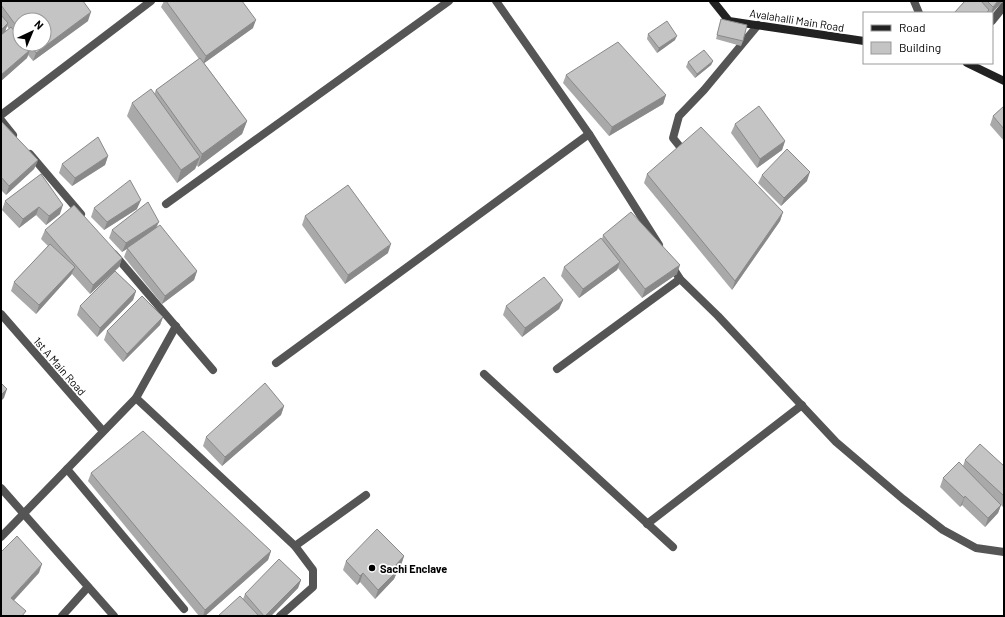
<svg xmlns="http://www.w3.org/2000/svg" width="1005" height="617" font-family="Barlow,sans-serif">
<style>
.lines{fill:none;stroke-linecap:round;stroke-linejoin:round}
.minor{stroke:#555;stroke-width:8}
.secondary{stroke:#222;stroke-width:8}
.wall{fill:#a9a9a9;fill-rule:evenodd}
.shaded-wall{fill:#898989}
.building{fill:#c4c4c4;stroke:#898989}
.poi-dot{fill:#000;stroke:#fff;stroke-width:1.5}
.labels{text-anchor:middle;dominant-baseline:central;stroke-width:3.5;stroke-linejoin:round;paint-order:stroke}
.street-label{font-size:11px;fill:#000;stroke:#fff}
.poi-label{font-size:11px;font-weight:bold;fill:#000;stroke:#fff;text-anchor:start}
</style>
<rect width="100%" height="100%" fill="#fff"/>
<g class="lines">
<g class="minor">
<path d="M496 1 589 134 659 245"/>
<path d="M914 1 919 13"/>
<path d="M992 21 1004 6"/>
<path d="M1 115 151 1"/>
<path d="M1 120 13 135"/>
<path d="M685 153 673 138 679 116 704 90 758 25"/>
<path d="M30 154 81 214"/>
<path d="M166 204 449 1"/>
<path d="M114 254 213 370"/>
<path d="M671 265 680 279 718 316 836 442 903 499 943 530 976 548 1004 552"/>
<path d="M1 314 103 431"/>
<path d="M276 363 589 134"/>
<path d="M557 369 680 279"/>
<path d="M484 374 673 547"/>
<path d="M136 398 295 546 313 570V587L280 616"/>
<path d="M67 469 184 609"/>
<path d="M1 488 114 616"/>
<path d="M647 524 802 405"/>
<path d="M1 537 136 398 176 326"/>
<path d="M295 546 366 495"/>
<path d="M62 616 88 587"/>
</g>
<g class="secondary">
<path d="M713 1 729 21 864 41"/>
<path d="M967 63 1004 81"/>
</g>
</g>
<g class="wall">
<path d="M1 1 88 21 33 61 28 55 27 58 1 81ZM20 20 44 44H20ZM7 26 9 29 5 31Z"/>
<path d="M164 1H242L253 28 204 63 247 121 242 134 198 167 197 165 195 169 177 183 127 116 132 103 154 94 156 90 199 59 161 7Z"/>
<path d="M965 1H1003L992 13H954Z"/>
<path d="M721 19 743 41 741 46 716 39Z"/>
<path d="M648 34 675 40 657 53 647 39Z"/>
<path d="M713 61 711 65 695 78 686 67 688 62Z"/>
<path d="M566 75 666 95 663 104 609 136 563 83Z"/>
<path d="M1004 106V141L990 125 993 116Z"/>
<path d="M1 121 38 160 34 169 6 195 1 190Z"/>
<path d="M735 124 785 141 782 150 757 168 731 133Z"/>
<path d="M108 156 105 165 72 186 59 173 62 164Z"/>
<path d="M41 174 60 214 46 225 36 215 19 228 2 210 5 201Z"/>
<path d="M647 174 783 212 780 221 732 290 644 183Z"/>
<path d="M762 175 807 181 781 206 758 183Z"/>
<path d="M94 208 137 209 104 230 91 217Z"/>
<path d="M305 216 388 253 345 284 302 225Z"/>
<path d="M156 227 197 271 194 280 162 304 124 257 127 249 122 252 109 238 112 230Z"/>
<path d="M45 230 122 258 119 267 115 271 136 291 133 300 97 337 77 315 80 306 114 271 90 294 72 274 71 275 36 314 11 291 14 282 48 246 41 239Z"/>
<path d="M603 235 677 274 642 298 618 268 617 270 579 298 561 276 564 267 602 239Z"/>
<path d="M563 300 559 309 522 337 503 315 506 306Z"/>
<path d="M163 317 160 325 123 362 104 340 107 331Z"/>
<path d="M284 406 281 415 222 466 203 446 206 437Z"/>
<path d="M965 460 1004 466V508L1001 505 998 513 985 527 962 505 960 507 940 487 943 478 963 466Z"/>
<path d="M91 473 271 551 268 560 205 616H199L88 481Z"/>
<path d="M404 556 401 565 397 570H398L394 579 375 599 360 582 357 585 343 570 346 561Z"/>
<path d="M301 580 298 588 271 616H218L243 599 245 594Z"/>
</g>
<g class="shaded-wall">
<path d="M938 1H959V2Z"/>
<path d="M998 1H1003L992 13H991L993 7Z"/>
<path d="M91 12 88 21 33 61 36 53Z"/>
<path d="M256 20 253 28 203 64 206 56Z"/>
<path d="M8 23 5 32 1 36V30Z"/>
<path d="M677 36 675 40 657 53 659 48Z"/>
<path d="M30 50 27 58 1 81V75Z"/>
<path d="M713 61 711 65 695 78 697 74Z"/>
<path d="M666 95 663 104 609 136 612 127Z"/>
<path d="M247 121 242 134 198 167 202 154Z"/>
<path d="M785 141 782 150 757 168 760 159Z"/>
<path d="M108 156 105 165 72 186 75 178Z"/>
<path d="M200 157 195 169 177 183 181 170Z"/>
<path d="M38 160 34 169 6 195 9 186Z"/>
<path d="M810 172 807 181 781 206 784 198Z"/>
<path d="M141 200 137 209 104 230 107 222Z"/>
<path d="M63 205 60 214 46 225 49 216Z"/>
<path d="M39 207 36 215 19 228 23 219Z"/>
<path d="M783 212 780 221 732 290 735 281Z"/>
<path d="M159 222 155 230 122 252 126 243Z"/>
<path d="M391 244 388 253 345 284 348 275Z"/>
<path d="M122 258 119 267 90 294 93 285Z"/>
<path d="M620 262 617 270 579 298 583 289Z"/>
<path d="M680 265 677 274 642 298 645 289Z"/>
<path d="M75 267 71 275 36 314 39 305Z"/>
<path d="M197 271 194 280 162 304 165 296Z"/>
<path d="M136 291 133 300 97 337 100 328Z"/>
<path d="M563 300 559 309 522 337 525 328Z"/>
<path d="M163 317 160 325 123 362 127 354Z"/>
<path d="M7 389 4 398 1 401V395Z"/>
<path d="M284 406 281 415 222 466 225 457Z"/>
<path d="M965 496 962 505 960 507 964 498Z"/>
<path d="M1001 505 998 513 985 527 988 518Z"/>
<path d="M271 551 268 560 205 616H203L205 610Z"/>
<path d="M404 556 401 565 391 576 394 567Z"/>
<path d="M42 564 39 573 8 607 11 598Z"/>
<path d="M398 570 394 579 375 599 378 590Z"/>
<path d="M363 573 360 582 357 585 360 576Z"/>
<path d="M301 580 298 588 271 616H265Z"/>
</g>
<g class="building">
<path d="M1 1H83L91 12 36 53 30 44H44V20H20V31L1 5Z"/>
<path d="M166 1H242L256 20 206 56Z"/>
<path d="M965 1H981L989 10 986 13H954Z"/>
<path d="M987 1H998L993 7Z"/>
<path d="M1 15 8 23 1 30Z"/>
<path d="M721 19 747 25 743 41 717 35Z"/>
<path d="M667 21 677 36 659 48 648 34Z"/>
<path d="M11 27 20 38V44H25L30 50 1 75V35Z"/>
<path d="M618 42 666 95 612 127 566 75Z"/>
<path d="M704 50 713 61 697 74 688 62Z"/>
<path d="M200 58 247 121 202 154 156 90Z"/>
<path d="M151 89 200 157 181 170 132 103Z"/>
<path d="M759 106 785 141 760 159 735 124Z"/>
<path d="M1004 106V129L993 116Z"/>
<path d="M1 121 38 160 9 186 1 177Z"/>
<path d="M701 127 783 212 735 281 647 174Z"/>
<path d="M98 137 108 156 75 178 62 164Z"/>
<path d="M787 149 810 172 784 198 762 175Z"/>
<path d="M41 174 63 205 49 216 39 207 23 219 5 201Z"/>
<path d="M130 180 141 200 107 222 94 208Z"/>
<path d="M348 185 391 244 348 275 305 216Z"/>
<path d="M148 202 159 222 126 243 112 230Z"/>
<path d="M74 205 122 258 93 285 45 230Z"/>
<path d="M631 212 680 265 645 289 603 235Z"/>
<path d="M160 225 197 271 165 296 127 248Z"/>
<path d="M601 238 620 262 583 289 564 267Z"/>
<path d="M50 244 75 267 39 305 14 282Z"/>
<path d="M115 271 136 291 100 328 80 306Z"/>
<path d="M544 277 563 300 525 328 506 306Z"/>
<path d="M142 296 163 317 127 354 107 331Z"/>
<path d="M1 383 7 389 1 395Z"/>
<path d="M265 383 284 406 225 457 206 437Z"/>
<path d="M143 431 271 551 205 610 91 473Z"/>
<path d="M980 444 1004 466V496L965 460Z"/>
<path d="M959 462 1001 505 988 518 965 496 964 498 943 478Z"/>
<path d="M377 529 404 556 394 567 398 570 378 590 363 573 360 576 346 561Z"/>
<path d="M17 536 42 564 11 598 26 611 22 616H1V552Z"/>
<path d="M279 559 301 580 265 616H264L245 594Z"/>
<path d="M240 596 259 616H218Z"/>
</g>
<circle class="poi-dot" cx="372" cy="568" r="4"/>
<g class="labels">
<g class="street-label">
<text transform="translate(797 20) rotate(9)">Avalahalli Main Road</text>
<text transform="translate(60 366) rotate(49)">1st A Main Road</text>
</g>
<g class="poi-label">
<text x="380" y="568">Sachi Enclave</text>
</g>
</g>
<rect width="1005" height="617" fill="none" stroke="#000000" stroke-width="4"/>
<rect x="863" y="12" width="130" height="52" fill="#ffffff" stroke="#999999"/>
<rect x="871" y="25" width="20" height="6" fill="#222222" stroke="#999999"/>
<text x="899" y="32" font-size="12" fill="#000000">Road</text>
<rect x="871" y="42" width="20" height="12" fill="#c4c4c4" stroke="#999999"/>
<text x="899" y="52" font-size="12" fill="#000000">Building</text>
<g transform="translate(32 32) rotate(44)"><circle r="19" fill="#ffffff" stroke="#999999"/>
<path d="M0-3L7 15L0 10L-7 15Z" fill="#000000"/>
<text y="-6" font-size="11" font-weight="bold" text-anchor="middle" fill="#000000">N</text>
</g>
</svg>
